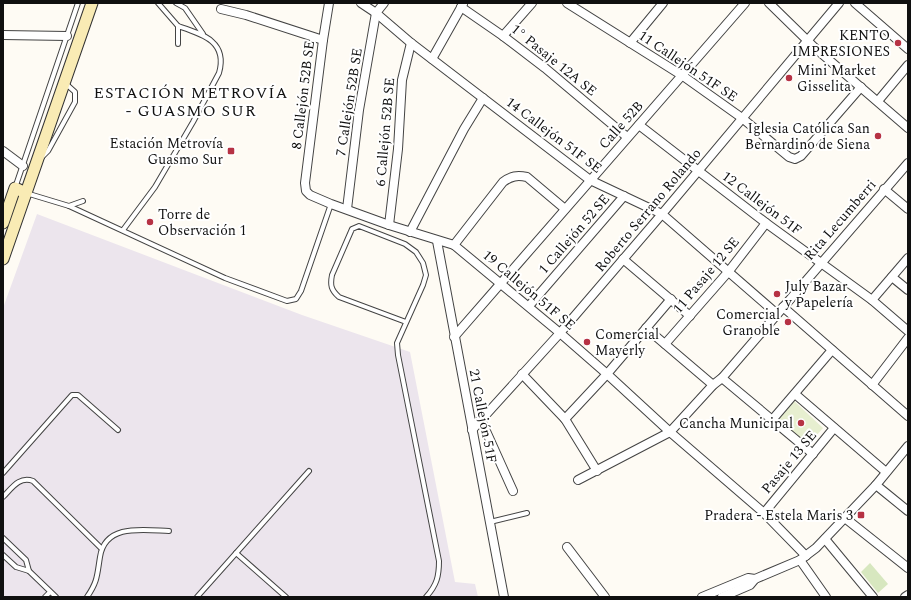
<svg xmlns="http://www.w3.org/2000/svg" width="911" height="600" font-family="Spectral,serif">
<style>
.industrial{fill:#ece5ed}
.green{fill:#d7e7bf}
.pitch{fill:#e7efd0}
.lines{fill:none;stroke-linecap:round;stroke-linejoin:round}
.lane-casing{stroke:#434343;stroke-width:6}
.street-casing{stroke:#434343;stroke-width:10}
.secondary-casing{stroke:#323232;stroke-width:13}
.lane{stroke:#fff;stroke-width:4}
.street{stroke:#fff;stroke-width:8}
.secondary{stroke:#f9ebb4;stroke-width:11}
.poi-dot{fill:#b63244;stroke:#fff;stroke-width:1.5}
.labels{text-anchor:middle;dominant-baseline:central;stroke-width:4;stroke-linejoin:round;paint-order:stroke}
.poi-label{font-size:14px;fill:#101010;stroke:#fff;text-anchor:end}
.street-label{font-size:14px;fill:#101010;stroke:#fff}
.quarter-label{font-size:16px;letter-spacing:1px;fill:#101010;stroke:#fff}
</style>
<rect width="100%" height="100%" fill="#fefbf4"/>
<path class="industrial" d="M37 214 302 315 410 352 455 582 475 584 478 597H3V308Z"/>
<path class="green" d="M870 563 888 584 878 593 861 572Z"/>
<path class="pitch" d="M793 400 823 428 808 445 778 419Z"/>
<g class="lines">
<g class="lane-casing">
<g id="lane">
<path d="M158 3 178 26V44"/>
<path d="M176 3 185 8 203 34"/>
<path d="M42 157 48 151 75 102V92L65 83"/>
<path d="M15 188 78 3"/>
<path d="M26 193 69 206 83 201"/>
<path d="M69 206 225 278 287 301 296 299 301 291 331 204"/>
<path d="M123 230 155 187 193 122 219 73C228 41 202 34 178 26"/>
<path d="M406 322 339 297C331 290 330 285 332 275L352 229 359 226 405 244 416 252 423 263 426 275 423 285 397 343 398 355 439 561C439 576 437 585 426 597"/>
<path d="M3 473 72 395H78L118 430"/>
<path d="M3 497C12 488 19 476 33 481L101 548"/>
<path d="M490 522 527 513"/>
<path d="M3 538 26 560 29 571"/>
<path d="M236 553 286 597"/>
<path d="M3 555 16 567 29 571 56 597"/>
<path d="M45 597 50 592"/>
<path d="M87 597C98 581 97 575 100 557 105 523 144 530 169 531"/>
<path d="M197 597 309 471"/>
</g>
</g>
<g class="street-casing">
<g id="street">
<path d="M329 3 323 40 305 183 306 191 310 195 331 204 389 225 454 245 560 333 607 374 670 432 764 513 806 556"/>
<path d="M361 3 376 13 411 43 590 180 662 214 777 314"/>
<path d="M567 3 683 76 742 118 789 157 795 159 801 156 861 87"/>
<path d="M769 3 814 47 908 128"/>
<path d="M855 3 908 49"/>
<path d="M461 7 503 36 545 68 627 137"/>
<path d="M221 9 246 15 323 40"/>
<path d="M3 35 67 36"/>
<path d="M503 36 532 3"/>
<path d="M630 43 663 3"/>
<path d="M432 59 463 4"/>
<path d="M878 101 908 65"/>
<path d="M639 125 766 223 872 300 908 331"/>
<path d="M3 151 23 166"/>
<path d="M884 189 908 209"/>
<path d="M347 209 359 110 376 13 384 3"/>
<path d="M389 225 398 149 402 80 411 43"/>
<path d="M410 232 464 129 483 98"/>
<path d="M437 241 504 597"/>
<path d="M454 245 503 182C511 176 517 175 527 177L565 209"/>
<path d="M623 259 690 316"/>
<path d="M892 277 908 290"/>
<path d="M872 300 908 258"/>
<path d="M529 306 624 196"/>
<path d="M783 307 908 416"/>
<path d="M646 328 713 385"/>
<path d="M454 337 745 3"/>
<path d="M665 344 729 271 766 223"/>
<path d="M522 374 565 419 597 471"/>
<path d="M722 378 813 454"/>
<path d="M872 385 908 338"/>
<path d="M795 394 886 472"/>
<path d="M565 419 607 374 671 299"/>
<path d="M481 420 513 491"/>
<path d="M772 420 832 350"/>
<path d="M472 430 560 333 662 214 839 3"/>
<path d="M578 480 670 432 713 385 722 378 908 163"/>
<path d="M876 485 908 511"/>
<path d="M764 513 834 428"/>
<path d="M845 518 908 568"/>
<path d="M825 539 873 597"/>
<path d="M567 547 605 597"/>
<path d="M800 560 826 597"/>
<path d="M702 597 748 578 755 579"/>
<path d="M722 597 750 585 755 579 800 560 816 548 876 485 908 446"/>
<path d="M905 597 908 595"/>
</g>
</g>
<g class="secondary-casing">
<g id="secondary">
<path d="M3 223 15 188 26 193"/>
<path d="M3 259 92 3"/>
</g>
</g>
<use href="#lane" class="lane"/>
<use href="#street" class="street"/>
<use href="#secondary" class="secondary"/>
</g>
<g class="poi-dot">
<circle cx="898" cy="43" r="4"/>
<circle cx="789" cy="78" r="4"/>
<circle cx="878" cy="136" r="4"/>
<rect x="227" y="147" width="8" height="8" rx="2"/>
<circle cx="150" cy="222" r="4"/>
<circle cx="777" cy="294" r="4"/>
<circle cx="788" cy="322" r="4"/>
<circle cx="587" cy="342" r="4"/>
<circle cx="801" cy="423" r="4"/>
<rect x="857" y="511" width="8" height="8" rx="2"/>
</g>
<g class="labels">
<g class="poi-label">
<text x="890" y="35">KENTO<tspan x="890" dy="16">IMPRESIONES</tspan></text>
<text x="797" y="70" text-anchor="start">Mini Market<tspan x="797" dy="16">Gisselita</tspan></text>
<text x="870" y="128">Iglesia Católica San<tspan x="870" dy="16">Bernardino de Siena</tspan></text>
<text x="223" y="143">Estación Metrovía<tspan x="223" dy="16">Guasmo Sur</tspan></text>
<text x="158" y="214" text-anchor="start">Torre de<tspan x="158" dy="16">Observación 1</tspan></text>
<text x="785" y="286" text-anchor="start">July Bazar<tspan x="785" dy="16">y Papelería</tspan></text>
<text x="780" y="314">Comercial<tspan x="780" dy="16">Granoble</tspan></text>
<text x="595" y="334" text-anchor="start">Comercial<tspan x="595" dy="16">Mayerly</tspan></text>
<text x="793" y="423">Cancha Municipal</text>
<text x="853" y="515">Pradera - Estela Maris 3</text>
</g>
<g class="street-label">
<text transform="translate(554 60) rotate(39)">1° Pasaje 12A SE</text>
<text transform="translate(688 66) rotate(34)">11 Callejón 51F SE</text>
<text transform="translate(303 95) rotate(-83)">8 Callejón 52B SE</text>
<text transform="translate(349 102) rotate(-81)">7 Callejón 52B SE</text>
<text transform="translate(621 125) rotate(-48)">Calle 52B</text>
<text transform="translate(385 132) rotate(-85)">6 Callejón 52B SE</text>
<text transform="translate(554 135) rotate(37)">14 Callejón 51F SE</text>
<text transform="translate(762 203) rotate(37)">12 Callejón 51F</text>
<text transform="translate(648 210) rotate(-50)">Roberto Serrano Rolando</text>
<text transform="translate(840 220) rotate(-49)">Rita Lecumberri</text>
<text transform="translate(574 234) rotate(-49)">1 Callejón 52 SE</text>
<text transform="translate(706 275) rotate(-50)">11 Pasaje 12 SE</text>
<text transform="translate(529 290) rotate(40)">19 Callejón 51F SE</text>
<text transform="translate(483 416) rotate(79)">21 Callejón 51F</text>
<text transform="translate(789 462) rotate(-50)">Pasaje 13 SE</text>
</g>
<g class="quarter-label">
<text x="191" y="93">ESTACIÓN METROVÍA<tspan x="191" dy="18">- GUASMO SUR</tspan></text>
</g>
</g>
<rect width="911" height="600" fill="none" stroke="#101010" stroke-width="8"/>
</svg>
